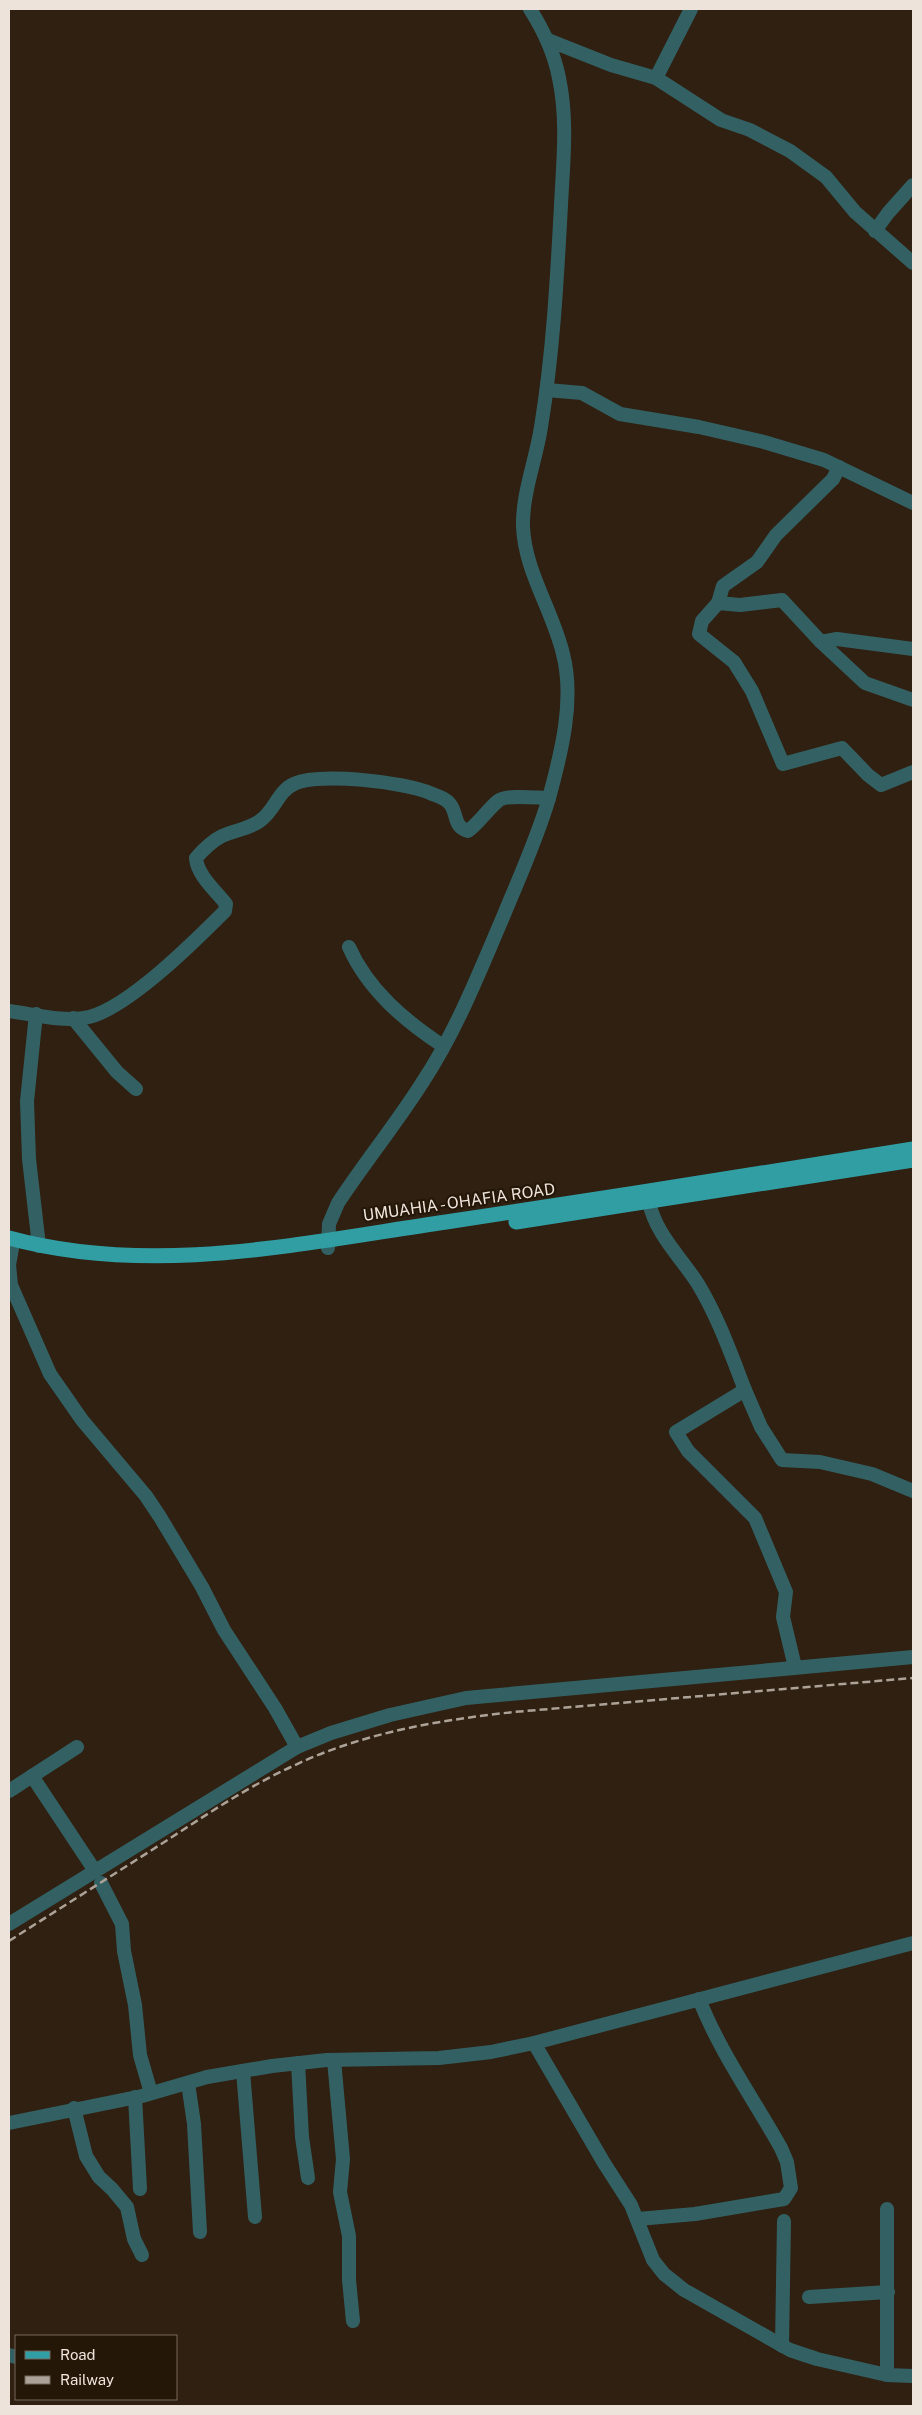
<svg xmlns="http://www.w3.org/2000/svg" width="922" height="2415" font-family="'Public Sans',sans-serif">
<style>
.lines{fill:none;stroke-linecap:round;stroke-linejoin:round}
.minor{stroke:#336163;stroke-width:14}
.major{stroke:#309ea3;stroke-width:15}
.rail{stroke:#ada297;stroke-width:2.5;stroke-dasharray:8 4;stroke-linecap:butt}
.labels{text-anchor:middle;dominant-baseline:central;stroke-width:4.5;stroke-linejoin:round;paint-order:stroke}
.street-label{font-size:16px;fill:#ede3da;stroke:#251708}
</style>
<rect width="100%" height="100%" fill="#2f2012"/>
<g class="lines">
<g class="minor">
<path d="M548 40 611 65 656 78 721 120 750 130 790 151 826 177 855 212 913 263"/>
<path d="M656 78 691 9"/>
<path d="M875 231 888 213 913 185"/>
<path d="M547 390 582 393 620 414 699 427 764 442 824 460 913 503"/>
<path d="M839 467 833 479 776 535 757 562 723 586 718 603 702 621 699 634 734 662 752 691 783 764 842 748 868 775 881 785 913 772"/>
<path d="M718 603 740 605 782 600 821 642 865 683 913 700"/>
<path d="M821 642 837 639 913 649"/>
<path d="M349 947C368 990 405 1021 443 1046"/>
<path d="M9 1011C33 1014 65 1023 89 1017 129 1007 195 941 225 911L226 904C216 891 197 875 196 858 203 850 212 841 222 836 235 830 250 829 261 820 275 810 278 791 294 784 318 772 406 782 430 793 437 796 446 798 450 804 458 814 453 827 468 831 480 822 487 810 498 801 506 794 538 798 549 798"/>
<path d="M36 1014 27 1101 29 1159 39 1246"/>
<path d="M73 1018 117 1072 136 1089"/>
<path d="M649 1202C656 1235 681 1257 698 1284 718 1317 731 1354 745 1390L676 1432 688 1451 755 1518 786 1592 783 1617 795 1667"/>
<path d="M12 1248 9 1265 11 1285 50 1374 82 1420 146 1496 160 1517 202 1587 224 1630 275 1708 297 1747"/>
<path d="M328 1248 329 1224 338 1203C365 1162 396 1124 422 1083 456 1032 479 973 503 917 519 878 537 839 549 798 561 754 575 700 563 654 553 611 525 572 523 527 522 494 536 460 541 427 553 354 557 280 561 205 563 164 568 120 559 78 554 52 544 31 530 9"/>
<path d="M745 1390 761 1427 782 1460 820 1462 872 1474 913 1491"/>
<path d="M32 1776 95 1871"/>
<path d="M9 1791 77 1747"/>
<path d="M101 1883 122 1924 124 1951 135 2005 140 2055 151 2093"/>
<path d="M9 1924 297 1747 331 1733 390 1715 466 1698 913 1657"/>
<path d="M534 2043 604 2163 631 2205 653 2260 664 2274 684 2290 790 2350 817 2359 887 2375 913 2376"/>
<path d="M334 2060 343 2159 340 2192 349 2236V2280L353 2321"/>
<path d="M298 2063 302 2137 308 2178"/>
<path d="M243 2071 255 2217"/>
<path d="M188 2083 194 2124 200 2232"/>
<path d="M135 2097 140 2189"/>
<path d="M74 2108 86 2156 99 2177 112 2189 127 2207 134 2239 142 2255"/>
<path d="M9 2123 142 2096 207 2077 272 2066 327 2060 439 2058 491 2052 534 2043 913 1943"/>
<path d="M638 2219 695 2214 784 2199 791 2188 787 2162 781 2148C753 2098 720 2052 699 1999"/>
<path d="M809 2297 888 2292"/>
<path d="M782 2346 784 2221"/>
<path d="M9 2355 16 2357"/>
<path d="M887 2375V2209"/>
</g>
<g class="major">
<path d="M516 1222 913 1160"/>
<path d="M9 1238C153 1277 302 1243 446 1222 602 1199 757 1174 913 1149"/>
</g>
<path class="rail" d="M9 1941C62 1907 116 1873 169 1839 209 1813 249 1786 293 1766 362 1733 439 1720 514 1712L913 1678"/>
</g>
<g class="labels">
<g class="street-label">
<text transform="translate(459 1202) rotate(-8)">UMUAHIA - OHAFIA ROAD</text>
</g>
</g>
<rect width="922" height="2415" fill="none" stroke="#ede3da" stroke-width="20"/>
<rect x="15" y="2335" width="162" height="65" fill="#251708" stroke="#75695c"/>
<rect x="25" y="2351" width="25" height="8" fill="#309ea3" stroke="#75695c"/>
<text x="60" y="2360" font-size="15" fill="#ede3da">Road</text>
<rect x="25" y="2376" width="25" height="8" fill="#ada297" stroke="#75695c"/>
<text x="60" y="2385" font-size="15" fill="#ede3da">Railway</text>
</svg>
